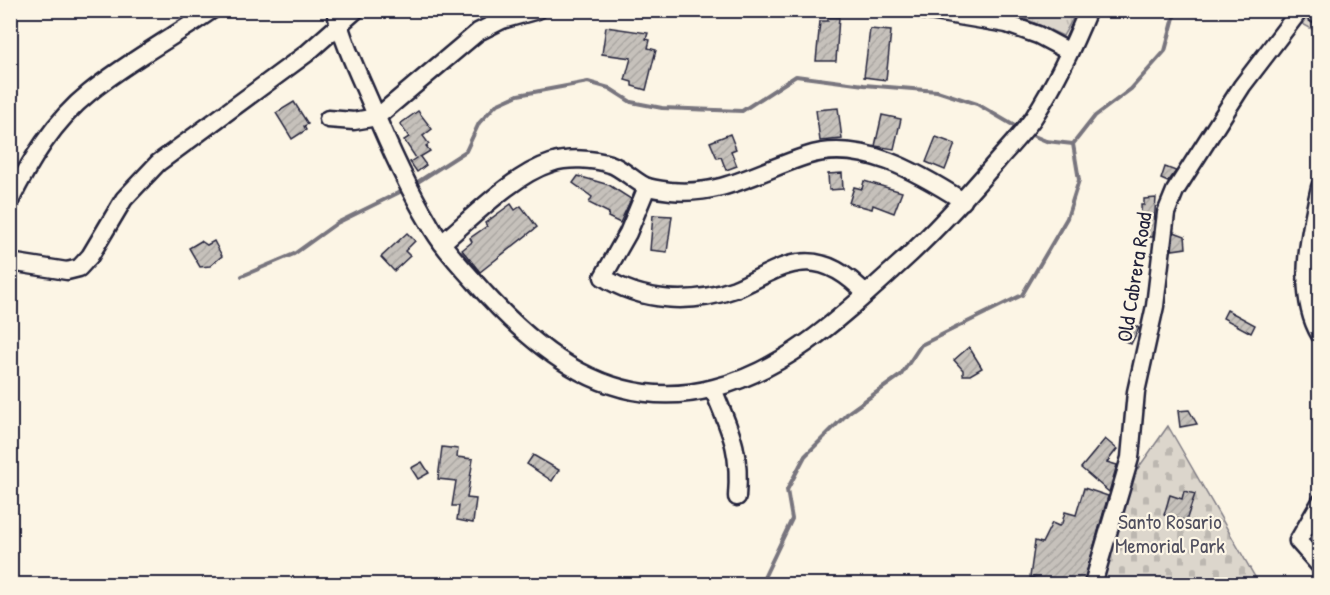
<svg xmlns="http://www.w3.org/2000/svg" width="1330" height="595" font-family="'Patrick Hand',sans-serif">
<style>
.grass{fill:url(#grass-tufts);stroke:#7f7c84;stroke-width:1.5}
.cemetery{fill:url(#cemetery-stones);stroke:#7f7c84;stroke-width:1.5}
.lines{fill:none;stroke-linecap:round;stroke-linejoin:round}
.stream{stroke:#78757e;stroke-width:4}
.building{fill:url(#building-hatch);stroke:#22223b;stroke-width:1.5}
.minor-casing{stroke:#22223b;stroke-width:21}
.minor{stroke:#fcf5e5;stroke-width:16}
.labels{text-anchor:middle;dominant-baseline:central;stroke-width:4.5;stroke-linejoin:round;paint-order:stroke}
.street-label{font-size:21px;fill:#22223b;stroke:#fcf5e5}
.park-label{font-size:21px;fill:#504f5f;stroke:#fcf5e5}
</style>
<defs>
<pattern id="grass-tufts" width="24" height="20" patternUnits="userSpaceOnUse" patternTransform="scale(1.5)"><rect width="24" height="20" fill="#dcd6cc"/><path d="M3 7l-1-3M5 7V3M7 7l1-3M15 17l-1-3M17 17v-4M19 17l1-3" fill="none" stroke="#bcb7b0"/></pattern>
<pattern id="cemetery-stones" width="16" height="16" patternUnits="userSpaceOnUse" patternTransform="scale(1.5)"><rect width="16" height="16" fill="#dcd6cc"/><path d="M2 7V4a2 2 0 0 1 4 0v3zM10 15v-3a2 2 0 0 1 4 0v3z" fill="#bcb7b0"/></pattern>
<pattern id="building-hatch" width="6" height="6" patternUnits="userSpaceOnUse" patternTransform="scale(1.5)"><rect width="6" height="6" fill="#c6c1bb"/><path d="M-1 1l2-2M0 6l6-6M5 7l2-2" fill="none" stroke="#aaa6a2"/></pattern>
</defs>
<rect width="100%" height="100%" fill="#fcf5e5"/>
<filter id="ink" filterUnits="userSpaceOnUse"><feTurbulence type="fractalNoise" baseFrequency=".0167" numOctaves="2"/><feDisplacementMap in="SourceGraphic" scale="12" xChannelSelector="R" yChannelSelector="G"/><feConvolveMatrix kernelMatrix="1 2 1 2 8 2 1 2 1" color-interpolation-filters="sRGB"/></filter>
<g filter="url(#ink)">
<g class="grass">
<path d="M1001 11 1077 10V11L1063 36 1011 12Z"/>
<path d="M1279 11H1319V33Z"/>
</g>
<path class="cemetery" d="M1168 426 1259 584H1102L1134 474Z"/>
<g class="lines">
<g class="stream">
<path d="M1027 133 1046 141 1073 144"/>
<path d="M413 185 466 151 479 123 496 105 518 95 588 82 609 88 631 102 662 108 742 111 796 76 864 85 937 91 977 104 1018 128"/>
<path d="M242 276 294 254 337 223 406 189"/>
<path d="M761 584 792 519 787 490 805 456 849 412 901 375 921 345 1022 295 1067 218 1079 180 1073 144 1095 116 1131 89 1165 51 1176 10"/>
</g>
</g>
<g class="building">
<path d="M828 17H839L836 61H816L820 21H828Z"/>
<path d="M606 27 648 33 646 39 650 40 648 48 656 50 646 90 632 86V82L625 80 631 58 602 54Z"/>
<path d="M870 29 891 31 886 80 864 77Z"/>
<path d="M294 102 308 124 304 126 306 130 292 139 276 113Z"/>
<path d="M838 108 842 139 820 141 816 110Z"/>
<path d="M418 111 432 129 423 136 429 144 426 146 430 151 420 157 426 165 417 172 410 162 416 158 404 140 409 137 400 124Z"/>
<path d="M882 115 901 119 894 149 875 146Z"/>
<path d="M730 134 736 149 731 151 737 166 726 170 721 157 717 158 710 142Z"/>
<path d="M936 137 955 144 945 170 926 162Z"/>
<path d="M1165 167 1176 171 1168 182 1161 179Z"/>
<path d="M842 173 843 189 829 190 828 174Z"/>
<path d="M578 176 609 185 631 199 620 223 608 217 609 213 589 203 592 197 573 183Z"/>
<path d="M864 181 902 192 894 213 873 205 872 209 849 203 854 187 862 189Z"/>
<path d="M1156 198 1153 237H1142L1141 205H1144V199Z"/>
<path d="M511 204 515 210 521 206 537 227 480 272 462 250 472 242 470 238 487 226 485 223Z"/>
<path d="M653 215 672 216 667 252 650 250Z"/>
<path d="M1174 232 1185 236 1186 248 1172 250Z"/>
<path d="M407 233 415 241 405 251 410 256 394 271 381 257Z"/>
<path d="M201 241 207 245 214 241 222 256 210 266 200 267 189 248Z"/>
<path d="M1227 310 1255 325 1251 333 1223 318Z"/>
<path d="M1132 324 1139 328 1131 344 1123 340Z"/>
<path d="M969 347 982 368 970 375H963V370L954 360Z"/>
<path d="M1189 410 1197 424 1180 427 1178 411Z"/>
<path d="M1105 439 1117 449 1107 462 1117 465 1109 492 1081 468Z"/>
<path d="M442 447 458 449 457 457 473 459 467 498 476 499 473 523 457 520 459 506H452L456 481 438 479Z"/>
<path d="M533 455 559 470 552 481 527 464Z"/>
<path d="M422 462 429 473 418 479 411 468Z"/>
<path d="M1084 488 1108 496 1083 585H1051L1030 577 1035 541 1042 543 1052 523 1059 526 1062 523 1065 512 1076 515Z"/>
<path d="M1184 491 1195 494 1186 521 1164 515 1170 495 1182 499Z"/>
</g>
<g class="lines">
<g class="minor-casing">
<g id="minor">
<path d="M335 10C343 42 357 71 370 101 387 142 406 185 429 223 441 245 458 263 474 281 536 352 613 415 714 388 787 369 841 317 896 267 933 234 965 198 998 160 1010 146 1024 132 1034 117 1055 84 1073 47 1088 10"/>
<path d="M923 10 1007 24 1038 35 1068 51"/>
<path d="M1311 10 1320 17"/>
<path d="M328 119 354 121 377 117 478 32 502 20 538 10"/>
<path d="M647 187 628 233 603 277C642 302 691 305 735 289 755 281 776 266 798 263 826 258 849 276 866 294"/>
<path d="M1320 187C1310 231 1295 293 1320 335"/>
<path d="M10 201C30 161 54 121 89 93 127 62 172 38 212 10"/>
<path d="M442 243C473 217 513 175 551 163 569 157 593 159 610 164 622 168 633 180 645 186 652 189 663 190 671 191 723 196 759 171 806 156 861 138 919 173 963 201"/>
<path d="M10 262 67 271 79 268 90 256 124 199 158 163 306 54 356 10"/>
<path d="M713 389C730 431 741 449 737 497"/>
<path d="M1320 503 1298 541 1320 566"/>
<path d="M1093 584 1130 458 1136 392 1155 306 1166 213 1175 191 1242 86 1300 10"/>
</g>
</g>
<use href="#minor" class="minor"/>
</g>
</g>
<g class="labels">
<g class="street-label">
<text transform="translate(1134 277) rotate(-81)">Old Cabrera Road</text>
</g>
<g class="park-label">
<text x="1170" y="521">Santo Rosario<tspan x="1170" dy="24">Memorial Park</tspan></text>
</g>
</g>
<rect width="1330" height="595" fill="none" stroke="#fcf5e5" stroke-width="36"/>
<rect x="18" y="18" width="1294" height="559" fill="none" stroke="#22223b" stroke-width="2" filter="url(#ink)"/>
</svg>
